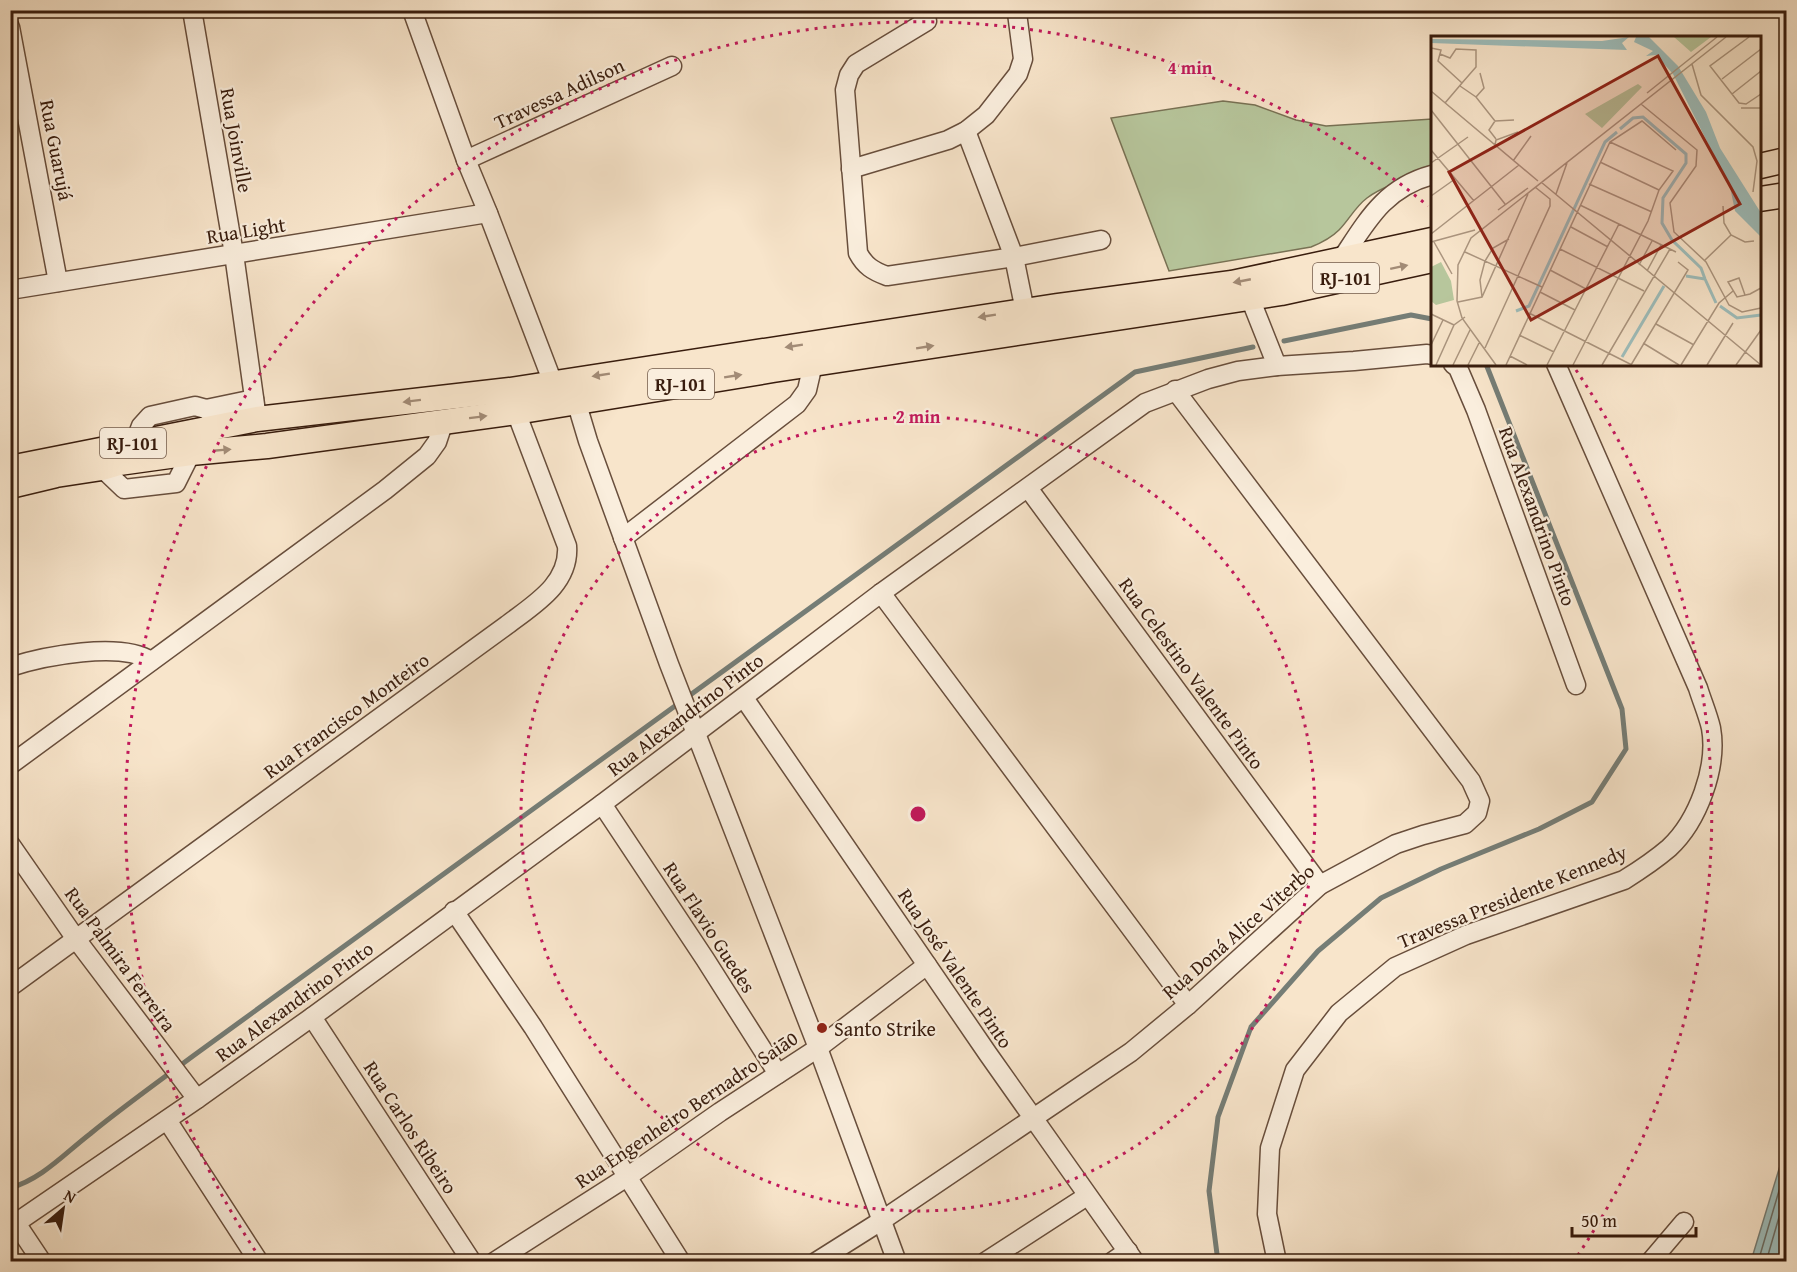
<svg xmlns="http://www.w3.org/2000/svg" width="1797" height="1272" font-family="'Gentium Book Plus',serif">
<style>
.green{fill:#b7c69c;stroke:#787154;stroke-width:1.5}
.water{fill:#9ebebc;stroke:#757d76;stroke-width:1.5}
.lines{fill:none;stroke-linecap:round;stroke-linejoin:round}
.shore{stroke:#6b6d64;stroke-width:1.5}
.stream{stroke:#757d76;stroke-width:5}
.minor-casing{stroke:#684e3c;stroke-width:21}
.major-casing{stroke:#381c0d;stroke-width:27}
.minor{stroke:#faeedd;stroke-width:18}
.major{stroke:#f8e5cb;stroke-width:24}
.oneway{fill:#a28b76}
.ring{fill:none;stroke:#c2185b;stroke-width:3;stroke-dasharray:3 6}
.poi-dot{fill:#8f2418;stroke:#faeedd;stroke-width:2}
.labels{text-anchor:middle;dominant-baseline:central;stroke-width:4.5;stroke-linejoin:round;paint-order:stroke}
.shield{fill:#faeedd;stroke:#725b4b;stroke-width:1.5}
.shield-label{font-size:18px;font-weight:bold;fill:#381c0d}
.street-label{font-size:20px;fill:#381c0d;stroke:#faeedd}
.poi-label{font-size:20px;fill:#381c0d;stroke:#faeedd;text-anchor:start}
.inset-river{fill:none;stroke:#9ebebc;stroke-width:3}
.inset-road{fill:none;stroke:#ab957f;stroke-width:1.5}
.view{fill:#8f2418;fill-opacity:0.15;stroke:#8f2418;stroke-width:3}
.inset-edge{fill:none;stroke:#381c0d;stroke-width:3}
.centre{fill:#c2185b;stroke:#faeedd;stroke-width:3}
.ring-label{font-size:18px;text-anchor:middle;font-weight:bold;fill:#c2185b;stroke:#faeedd;stroke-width:4.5;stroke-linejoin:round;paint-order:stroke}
</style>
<rect width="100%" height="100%" fill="#f8e5cb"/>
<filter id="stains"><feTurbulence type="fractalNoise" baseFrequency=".00333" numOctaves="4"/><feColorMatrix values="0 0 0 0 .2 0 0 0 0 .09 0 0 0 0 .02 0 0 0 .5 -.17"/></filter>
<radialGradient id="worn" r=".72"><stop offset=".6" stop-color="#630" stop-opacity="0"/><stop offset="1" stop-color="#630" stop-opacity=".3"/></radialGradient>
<path class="green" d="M1223 101 1255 105 1296 120 1326 126 1432 119V172C1410 179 1386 184 1367 198 1355 207 1349 220 1339 230 1331 238 1321 243 1311 247L1169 271 1111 118Z"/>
<path class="water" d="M1786 1146V1261H1751Z"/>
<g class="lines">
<g class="shore">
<path d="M1758 1262 1786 1167"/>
<path d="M1766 1262 1786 1193"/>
</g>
<g class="stream">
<path d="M1284 341 1411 315 1432 319"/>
<path d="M10 1188C42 1179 64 1154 90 1134 123 1107 158 1082 193 1056L1135 372 1253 347"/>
<path d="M1218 1262 1209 1191 1218 1117 1251 1027 1318 951 1381 898 1441 869 1539 829 1592 802 1626 749 1622 709 1486 364"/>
</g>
<g class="minor-casing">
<g id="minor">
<path d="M192 10 234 254 257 419"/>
<path d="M412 10 466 160 488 213 553 383"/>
<path d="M927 21 856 64 849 75 845 90 858 253C865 266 873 271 887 276L1014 257 1101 240"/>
<path d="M10 27 58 282"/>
<path d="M966 131 1014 257 1025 311"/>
<path d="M466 160 672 66"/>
<path d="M851 169 948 140 966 131 986 115 1018 74 1023 59 1017 13"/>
<path d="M1341 260C1367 221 1384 188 1432 175"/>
<path d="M10 290 488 213"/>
<path d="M1250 298 1277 366"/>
<path d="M1453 364 1458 368 1476 410 1576 685"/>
<path d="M576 401 588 441 669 664 818 1048 897 1262"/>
<path d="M206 409 254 399"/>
<path d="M135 442 141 426 150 416 195 406 206 409 223 425"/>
<path d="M102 468 124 489 176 483 191 453"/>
<path d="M1028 488 1320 885"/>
<path d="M623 538 797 404 807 390 813 364"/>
<path d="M881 593 1188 1005"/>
<path d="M10 667C44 656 121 641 151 661"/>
<path d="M744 698 988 1054 1135 1262"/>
<path d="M10 765 385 490 427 456 437 442 444 421"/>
<path d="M602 804 705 959 778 1074"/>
<path d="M10 844 76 939 197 1099"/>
<path d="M454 911 533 1027 681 1262"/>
<path d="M10 987 507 625C533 605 570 584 567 546L516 412"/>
<path d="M312 1017 472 1262"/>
<path d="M167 1120 259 1262"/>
<path d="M16 1223 42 1262"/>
<path d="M10 1227 197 1099 312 1017 602 804 881 593 1145 403 1208 379 1238 371 1277 366 1354 361 1427 354 1432 355"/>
<path d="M494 1262 627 1177 720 1112 818 1048 927 965"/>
<path d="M816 1262 881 1221 1131 1052 1188 1005 1320 885 1396 844 1423 835 1465 824 1477 813 1480 801 1471 781 1175 390"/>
<path d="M985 1262 1087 1196"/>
<path d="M1112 1262 1128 1251"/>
<path d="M1277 1262 1267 1214 1270 1148 1295 1070 1339 1013 1395 967 1466 935 1624 880C1640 870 1655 860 1669 848 1698 821 1718 767 1711 728 1708 715 1702 701 1698 688L1556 364"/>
<path d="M1650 1262 1684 1222"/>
</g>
</g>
<g class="major-casing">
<g id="major">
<path d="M1760 166 1786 160"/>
<path d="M1760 199 1786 195"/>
<path d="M10 468 257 419 510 390 1057 306 1232 283 1432 240"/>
<path d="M10 486 56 475 102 468 119 463 191 453 267 446 516 412 773 370 1281 293 1432 260"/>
</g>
</g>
<use href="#minor" class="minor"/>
<use href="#major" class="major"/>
</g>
<defs><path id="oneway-solid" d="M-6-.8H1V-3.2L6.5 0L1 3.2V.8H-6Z" transform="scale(1.5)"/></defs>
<g class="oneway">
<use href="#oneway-solid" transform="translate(1399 267) rotate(-12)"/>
<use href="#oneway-solid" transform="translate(1242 281) rotate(169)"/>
<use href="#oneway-solid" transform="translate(987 316) rotate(171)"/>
<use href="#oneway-solid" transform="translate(794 346) rotate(171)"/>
<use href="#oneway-solid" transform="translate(925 347) rotate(-9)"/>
<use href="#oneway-solid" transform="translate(601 375) rotate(171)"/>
<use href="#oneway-solid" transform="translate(733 376) rotate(-9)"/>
<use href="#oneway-solid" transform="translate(412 401) rotate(173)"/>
<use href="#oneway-solid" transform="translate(478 417) rotate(-7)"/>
<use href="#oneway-solid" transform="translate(222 450) rotate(-5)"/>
</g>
<g class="ring">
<circle cx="918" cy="814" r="397"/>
<path d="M260 1258A794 794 0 0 1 1428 206M1576 370A794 794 0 0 1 1576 1258"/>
</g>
<circle class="poi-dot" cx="822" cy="1028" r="6"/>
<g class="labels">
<g class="shield">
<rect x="1313" y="263" width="66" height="30" rx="4.5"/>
<rect x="648" y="369" width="66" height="30" rx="4.5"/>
<rect x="100" y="428" width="66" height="30" rx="4.5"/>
</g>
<g class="shield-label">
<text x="1346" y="278">RJ-101</text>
<text x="681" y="384">RJ-101</text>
<text x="133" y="443">RJ-101</text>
</g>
<g class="street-label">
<text transform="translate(559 93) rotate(-25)">Travessa Adilson</text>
<text transform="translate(237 140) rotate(80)">Rua Joinville</text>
<text transform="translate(57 150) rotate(79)">Rua Guarujá</text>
<text transform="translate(246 230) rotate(-9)">Rua Light</text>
<text transform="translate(1538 516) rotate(70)">Rua Alexandrino Pinto</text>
<text transform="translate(1192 673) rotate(54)">Rua Celestino Valente Pinto</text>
<text transform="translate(685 714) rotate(-37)">Rua Alexandrino Pinto</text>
<text transform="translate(346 715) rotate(-36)">Rua Francisco Monteiro</text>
<text transform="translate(1512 896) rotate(-22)">Travessa Presidente Kennedy</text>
<text transform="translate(710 927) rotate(57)">Rua Flavio Guedes</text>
<text transform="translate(1238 931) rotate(-41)">Rua Doná Alice Viterbo</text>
<text transform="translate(121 959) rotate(54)">Rua Palmira Ferreira</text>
<text transform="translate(956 968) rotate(56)">Rua José Valente Pinto</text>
<text transform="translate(294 1001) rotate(-36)">Rua Alexandrino Pinto</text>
<text transform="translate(686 1109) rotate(-34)">Rua Engenheiro Bernadro Saiā0</text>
<text transform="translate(411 1127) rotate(57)">Rua Carlos Ribeiro</text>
</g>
<g class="poi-label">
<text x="834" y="1028">Santo Strike</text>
</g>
</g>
<g transform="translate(1431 36)">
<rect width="330" height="330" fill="#f8e5cb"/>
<path d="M243 1H280L260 16ZM207 48 211 51 171 92 154 78ZM10 226 20 245 23 264 5 269 0 265V231Z" fill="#b7c69c"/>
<path d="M198 1 191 7 196 14 0 7V3L171 5ZM205 1H218L247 30 275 76 289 112 330 177V201L304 175 299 151 242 38 225 19 215 20 222 15 203 6Z" fill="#9ebebc"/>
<path class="inset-river" d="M189 93 202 82 212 81 255 118V127L232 162 231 187 241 204 270 232 274 243M255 240 274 243 285 267M289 270 306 282 330 279M85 275 98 270 174 106 186 96M191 321 233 250"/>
<path class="inset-road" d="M318 1 279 30 308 67 315 68 330 58M0 12 10 14 7 25 31 47 14 67M9 18 19 22 25 13 45 14V31L31 47M261 28 270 59 322 111 326 125 322 156M291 43 330 13M29 50 45 61 64 85M0 55 107 145M216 57 286 1M301 58 330 35M45 61 53 52 49 37M210 68 266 114 265 130 239 167 243 196 275 226 298 269 311 276 330 272M310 72H330M0 74 74 168M64 85 58 94 65 103M64 85 83 84M64 109 65 104 87 96M0 114 43 165M82 125 100 100M169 126 228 154M0 127 37 101M110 146 330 329M158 148 221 176M125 158 136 127M0 160 24 143M149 169 245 216M292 170 293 187 300 199 314 206 323 205M67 174 97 152M140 191 177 211M0 198 88 129M0 206 44 194M3 206 21 238M129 213 213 255M34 216 111 251M274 224 300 199M208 229 221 205M119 234 155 253M216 235 230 209M109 256 144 274M314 259 308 242 297 246 306 261 319 258 330 252M51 261 49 244 54 225 62 212 78 203M27 266 51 261 97 158M98 277 201 329M0 278 23 289M225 288 263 309M88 299 123 316M212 307 248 329M0 309 12 284M54 312 119 170V163L104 151M79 320 96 329M5 329 23 289 34 281M22 329 39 294M37 329 48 307M65 329 31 282 26 265 27 229 40 202 295 1M75 329 179 106 211 85 245 114M116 329 188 188M142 329 217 185 228 154 242 135 179 106M171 329 239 213M200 329 257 234 247 226M250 329 288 267 302 255M276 329 302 287M305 329 330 294"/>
<path class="view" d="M227 20 309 168 100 284 18 136Z"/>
<rect width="330" height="330" class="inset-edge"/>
</g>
<circle cx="918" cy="814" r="9" class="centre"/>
<g class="ring-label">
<text x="1190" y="74">4 min</text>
<text x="918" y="423">2 min</text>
</g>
<rect width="1797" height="1272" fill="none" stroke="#f8e5cb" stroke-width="36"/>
<rect x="12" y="12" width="1773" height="1248" fill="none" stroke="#381c0d" stroke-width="3"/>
<rect x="18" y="18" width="1761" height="1236" fill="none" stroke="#381c0d" stroke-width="1.5"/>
<g transform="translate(63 1209) rotate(29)" stroke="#faeedd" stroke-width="4.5" paint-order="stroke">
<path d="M0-4.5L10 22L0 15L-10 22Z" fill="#381c0d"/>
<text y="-9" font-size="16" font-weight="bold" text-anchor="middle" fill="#381c0d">N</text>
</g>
<path d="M1572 1227v9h124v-9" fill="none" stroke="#381c0d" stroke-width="3"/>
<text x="1581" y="1227" font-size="18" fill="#381c0d" stroke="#faeedd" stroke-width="4.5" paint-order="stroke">50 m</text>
<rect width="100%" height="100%" filter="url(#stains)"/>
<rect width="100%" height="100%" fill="url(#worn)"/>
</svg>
